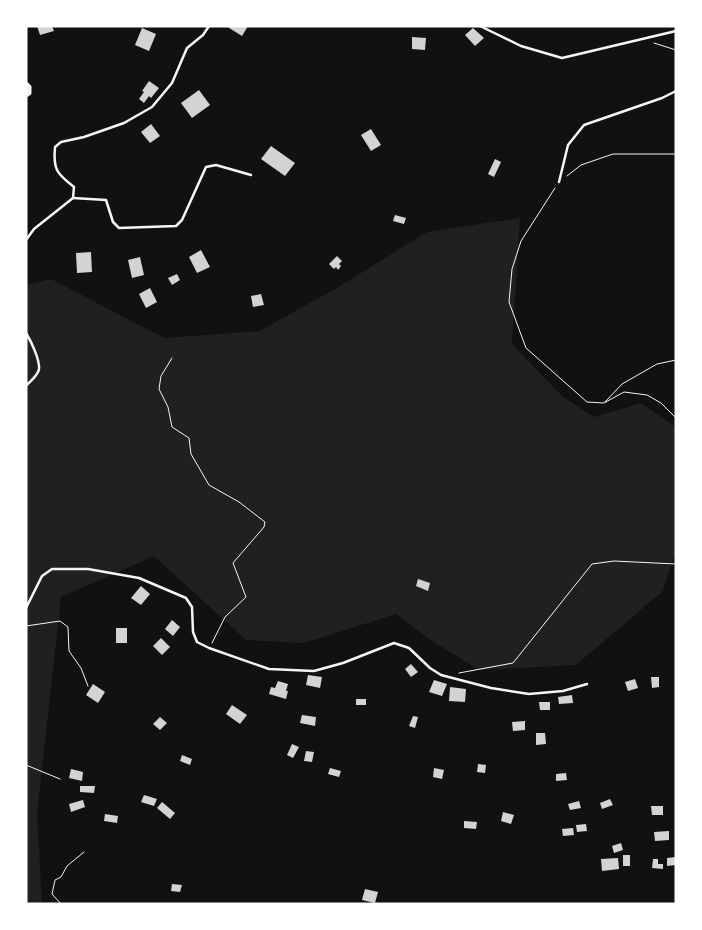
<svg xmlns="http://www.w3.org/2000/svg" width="702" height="930" font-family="Jost,sans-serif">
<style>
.green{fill:#202020}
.building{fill:#d3d3d3}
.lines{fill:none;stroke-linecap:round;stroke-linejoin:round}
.path{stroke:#f5f5f5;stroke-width:1}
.service{stroke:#f5f5f5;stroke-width:2.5}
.minor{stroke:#f5f5f5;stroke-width:5}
</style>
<rect width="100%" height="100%" fill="#111"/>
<path class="green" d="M520 218 512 344 562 396 594 417 641 403 676 427V550L663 591 576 665 479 670 426 637 396 614 304 643 246 640 154 556 61 597 37 813 42 904 26 902V285L51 279 164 338 260 331 340 286 427 232Z"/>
<g class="building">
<path d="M37 26H52L54 31 40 35Z"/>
<path d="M226 26H248L242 36Z"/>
<path d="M142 28 156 34 149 51 135 45Z"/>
<path d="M473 28 484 38 475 46 465 35Z"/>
<path d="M412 37 426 38 425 50 412 49Z"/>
<path d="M149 81 159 88 151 98 149 96 144 103 139 99 144 92 142 91Z"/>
<path d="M199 90 210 105 192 118 181 103Z"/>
<path d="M151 124 160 136 150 143 141 132Z"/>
<path d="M371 129 381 145 371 151 361 135Z"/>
<path d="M271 146 295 163 285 176 261 159Z"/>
<path d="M495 159 501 162 494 177 488 174Z"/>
<path d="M395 215 406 218 404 224 393 221Z"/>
<path d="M201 250 210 267 197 273 189 257Z"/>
<path d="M91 252 92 272 77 273 76 253Z"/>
<path d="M337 256 342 261 339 264 341 266 338 270 336 267 334 269 329 264Z"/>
<path d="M140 257 144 275 132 278 128 260Z"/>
<path d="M177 274 180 280 172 285 168 278Z"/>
<path d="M150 288 157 302 146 308 139 294Z"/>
<path d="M261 294 264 305 253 307 251 296Z"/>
<path d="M418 579 430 583 428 591 416 586Z"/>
<path d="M141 586 150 594 141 605 131 598Z"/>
<path d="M172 620 180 627 173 636 165 629Z"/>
<rect x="116" y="628" width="11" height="15"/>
<path d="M161 638 170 647 162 655 153 646Z"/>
<path d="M411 664 418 672 411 677 405 669Z"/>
<path d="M308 675 322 677 320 688 306 685Z"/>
<path d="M651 677H659V687L652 688Z"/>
<path d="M635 679 638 688 628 691 625 682Z"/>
<path d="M434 680 447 684 442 696 429 692Z"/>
<path d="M278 681 288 684 286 691H288L286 699 269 694 271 687 275 688Z"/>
<path d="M93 684 105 692 98 703 86 695Z"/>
<path d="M450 687 466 689 465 702 449 701Z"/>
<path d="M572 695 573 703 559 704 558 697Z"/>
<rect x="356" y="699" width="10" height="6"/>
<path d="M539 702H550V710H540Z"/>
<path d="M232 705 247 715 240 724 226 714Z"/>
<path d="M302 715 316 717 315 726 300 723Z"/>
<path d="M413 716 418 717 415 728 409 726Z"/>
<path d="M160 717 167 723 160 730 153 724Z"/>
<path d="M525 721V730L513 731 512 722Z"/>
<path d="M536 733H545L546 744 536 745Z"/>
<path d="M292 744 299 747 293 758 287 755Z"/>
<path d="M306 751 314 752 312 762 304 761Z"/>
<path d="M182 755 192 759 190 765 180 761Z"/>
<path d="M478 764 486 765 485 773 477 772Z"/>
<path d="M330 768 341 771 339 777 328 774Z"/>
<path d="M434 768 444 770 442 779 433 777Z"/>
<path d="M71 769 83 772 82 781 69 778Z"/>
<path d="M566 773 567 780 556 781V774Z"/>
<path d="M80 786H95L94 793 80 792Z"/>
<path d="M144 795 157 799 154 806 141 802Z"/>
<path d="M610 799 613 805 602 809 600 803Z"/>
<path d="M83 800 85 807 71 812 69 804Z"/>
<path d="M579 801 581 808 570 810 568 804Z"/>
<path d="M162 802 175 813 170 819 157 808Z"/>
<path d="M651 806H663V815H652Z"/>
<path d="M503 812 514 815 511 824 501 821Z"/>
<path d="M105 814 118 816 117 823 104 821Z"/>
<path d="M464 821 477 822 476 829 464 828Z"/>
<path d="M586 824 587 831 577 832 576 825Z"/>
<path d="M573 828 574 835 563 836 562 829Z"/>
<path d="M669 831V840L655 841 654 832Z"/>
<path d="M621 843 623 850 614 853 612 846Z"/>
<rect x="623" y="855" width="7" height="11"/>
<path d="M676 857V865L667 866V858Z"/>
<path d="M618 858 619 869 602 871 601 859Z"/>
<path d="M653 859H658V864H663V869L652 868Z"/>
<path d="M172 884 182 885 180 892 171 891Z"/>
<path d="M365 889 378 892 375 903 362 900Z"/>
</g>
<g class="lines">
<g class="path">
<path d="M654 43 676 50"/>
<path d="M567 176 581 165 613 154H676"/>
<path d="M555 188 521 241 512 269 509 302 526 348 587 402 604 403 624 392 647 395 661 403 676 418"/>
<path d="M172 358 161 376 159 389 168 407 172 427 189 438 191 454 209 485 239 502 265 522 264 527 233 563 246 597 225 617 212 643"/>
<path d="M605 402 622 384 657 364 676 360"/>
<path d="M26 626 60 621 68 627 69 651 81 668 88 686"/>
<path d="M459 673 513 663 592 564 614 561 676 564"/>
<path d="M26 765 60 779"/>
<path d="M61 904 52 894 55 880 61 877 67 866 84 852"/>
</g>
<g class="service">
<path d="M480 26 521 46 562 58 676 31"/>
<path d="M559 182 568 145 584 125 662 98 676 91"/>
<path d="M73 198 106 200 113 222 119 228 176 226 182 220 206 167 216 165 251 175"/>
<path d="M26 240 34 229 73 198 74 187C56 173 53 169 55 147L61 142 84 137 124 123 152 107 172 83 187 48 203 35 209 26"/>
<path d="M26 333C31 341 40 360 39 369 38 376 30 381 26 386"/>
<path d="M26 608 42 576 52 569H88L139 578 186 598 192 607 193 632 197 642 209 648 269 669 314 671 343 663 394 643 409 648 430 668 441 675 491 688 529 694 563 691 587 684"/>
</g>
<path class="minor" d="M26 84 29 87V93L26 95"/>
</g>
<rect width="702" height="930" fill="none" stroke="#ffffff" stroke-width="55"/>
</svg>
